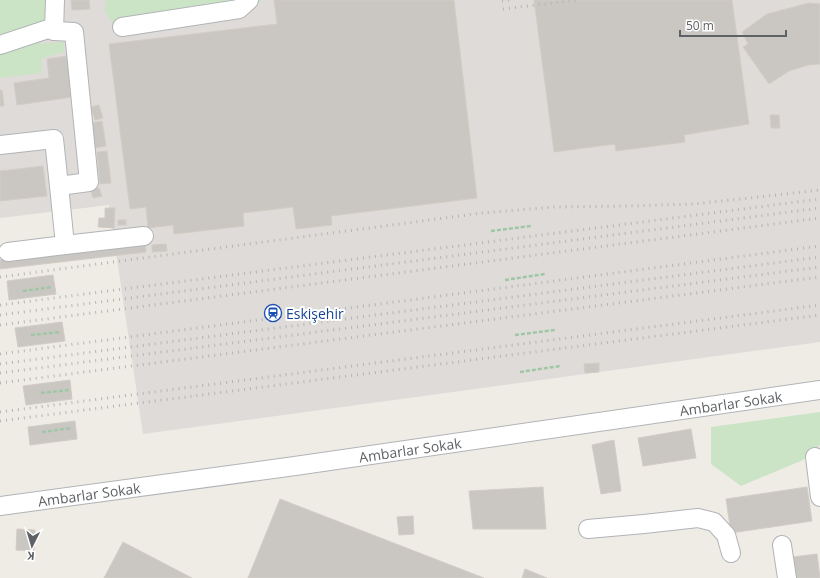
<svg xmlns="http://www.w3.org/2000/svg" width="820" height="578" font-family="'Open Sans',sans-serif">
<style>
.industrial{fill:#dedbd8}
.green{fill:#cae4c5}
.building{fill:#cac7c3;stroke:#d3ccc5}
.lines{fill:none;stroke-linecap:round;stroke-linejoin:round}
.minor-casing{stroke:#b1b4b7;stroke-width:20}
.path{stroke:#a0c7a5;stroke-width:2.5;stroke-dasharray:4 2;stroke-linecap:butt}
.minor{stroke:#fff;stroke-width:18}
.rail{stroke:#b4b5b5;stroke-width:3;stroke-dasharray:1 5;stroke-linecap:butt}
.labels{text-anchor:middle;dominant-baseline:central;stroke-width:4;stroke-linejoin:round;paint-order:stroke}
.transit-label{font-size:14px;fill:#164399;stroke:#fff;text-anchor:start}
.street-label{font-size:14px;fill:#5e6265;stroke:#fff}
</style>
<rect width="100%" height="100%" fill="#efece6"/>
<path class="industrial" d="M0 0H820V342L143 434 109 205 0 218Z"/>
<g class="green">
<path d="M0 0H53L50 24 40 44 64 42V52L42 58 41 73 0 78Z"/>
<path d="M106 0H261L256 7 206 19 113 24 105 11Z"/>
<path d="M820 412V445L803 460 741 486 711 464V427Z"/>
</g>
<g class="building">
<path d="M71 0H89L90 9 72 10Z"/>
<path d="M274 0H454L477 198 331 216 332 225 296 229 293 207 243 213 244 226 174 234 173 225 148 228 146 207 130 209 109 44 277 24Z"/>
<path d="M534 0H732L749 124 684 135 685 142 616 151 615 144 554 152Z"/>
<path d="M809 3 820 4V64L808 65 789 71 769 84 743 47 748 44 742 32 767 14Z"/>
<path d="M67 56 73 97 17 105 14 83 49 78 47 59Z"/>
<path d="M0 90H2L4 106H0Z"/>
<path d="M99 105 103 118 95 120 91 107Z"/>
<path d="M770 115H779L780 128H771Z"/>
<path d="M102 121 106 146 95 148 92 123Z"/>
<path d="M107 151 111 183 100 184 97 152Z"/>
<path d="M43 166 47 196 0 201V171Z"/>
<path d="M99 188 102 196 93 198 91 191Z"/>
<path d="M105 208H115L114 228 98 227 99 218H105Z"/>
<rect x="118" y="220" width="8" height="5"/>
<path d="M145 242 146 252 0 269V260Z"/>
<path d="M166 244 167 251 152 252V245Z"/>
<path d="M53 275 56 294 9 300 7 281Z"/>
<path d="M62 322 65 341 18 347 15 328Z"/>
<path d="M599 363V372L585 373 584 364Z"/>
<path d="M70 380 72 399 26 405 23 386Z"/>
<path d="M75 421 77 439 30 445 28 427Z"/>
<path d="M691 429 696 458 643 466 638 438Z"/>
<path d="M614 440 621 491 601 494 592 445Z"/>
<path d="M543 487 546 529H473L469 491Z"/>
<path d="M807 487 812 521 731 533 726 499Z"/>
<path d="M280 499 484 578H248Z"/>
<path d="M413 516 414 534 399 535 397 517Z"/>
<path d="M17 529 35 530 34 551 16 550Z"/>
<path d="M123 542 192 578H104Z"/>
<path d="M817 554 820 578H795L793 557Z"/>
<path d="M525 569 547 578H522Z"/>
</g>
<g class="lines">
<g class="minor-casing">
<g id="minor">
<path d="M55 0 54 31 74 32 89 182 59 186 65 245 144 236"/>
<path d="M122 27 239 9 249 0"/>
<path d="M0 45 48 29 54 31"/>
<path d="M0 145 54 139 59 186"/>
<path d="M8 252 65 245"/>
<path d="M815 457 820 497"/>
<path id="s1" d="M0 506 295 466 820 390"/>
<path d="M588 529 644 524 698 518 714 522 726 535 731 553"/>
<path d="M782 545 787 578"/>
</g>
</g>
<g class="path">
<path d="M491 231 531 226"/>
<path d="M505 280 545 274"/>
<path d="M23 291 52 287"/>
<path d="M31 335 61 332"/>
<path d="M515 335 555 330"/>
<path d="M520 372 560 366"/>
<path d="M41 393 69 390"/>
<path d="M42 432 72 428"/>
</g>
<use href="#minor" class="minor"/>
<g class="rail">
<path d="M502 1 511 0"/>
<path d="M503 9 578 0"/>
<path d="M0 277 482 213 555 207 628 206 694 204 750 198 820 190"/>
<path d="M0 305 820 199"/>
<path d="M0 315 820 208"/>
<path d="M0 325 820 218"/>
<path d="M0 354 820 246"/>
<path d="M0 364 820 257"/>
<path d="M0 373 820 267"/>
<path d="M0 383 820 277"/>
<path d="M0 412 820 305"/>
<path d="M0 421 820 315"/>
</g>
</g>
<defs>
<g id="station-ring" transform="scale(0.9)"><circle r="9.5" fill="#fff" stroke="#1a4fb4" stroke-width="1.5"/><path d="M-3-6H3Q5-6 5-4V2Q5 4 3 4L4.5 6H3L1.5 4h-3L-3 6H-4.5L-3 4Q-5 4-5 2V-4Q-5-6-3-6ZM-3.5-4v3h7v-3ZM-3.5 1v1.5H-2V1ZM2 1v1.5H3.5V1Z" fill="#1a4fb4"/></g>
</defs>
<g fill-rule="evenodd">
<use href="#station-ring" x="273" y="313"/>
</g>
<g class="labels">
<g class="transit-label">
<text x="286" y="313">Eskişehir</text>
</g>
<g class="street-label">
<text stroke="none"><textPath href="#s1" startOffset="738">Ambarlar Sokak</textPath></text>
<text stroke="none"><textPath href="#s1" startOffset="414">Ambarlar Sokak</textPath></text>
<text stroke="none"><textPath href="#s1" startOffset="90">Ambarlar Sokak</textPath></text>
</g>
</g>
<g transform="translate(32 546) rotate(185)" stroke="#ffffff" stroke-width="3" paint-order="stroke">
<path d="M0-3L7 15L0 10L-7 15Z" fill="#5e6265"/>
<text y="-6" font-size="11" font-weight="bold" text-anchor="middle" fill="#5e6265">K</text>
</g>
<path d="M680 30v6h106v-6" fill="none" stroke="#5e6265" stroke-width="2"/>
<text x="686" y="30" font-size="12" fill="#5e6265" stroke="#ffffff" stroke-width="3" paint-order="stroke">50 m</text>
</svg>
